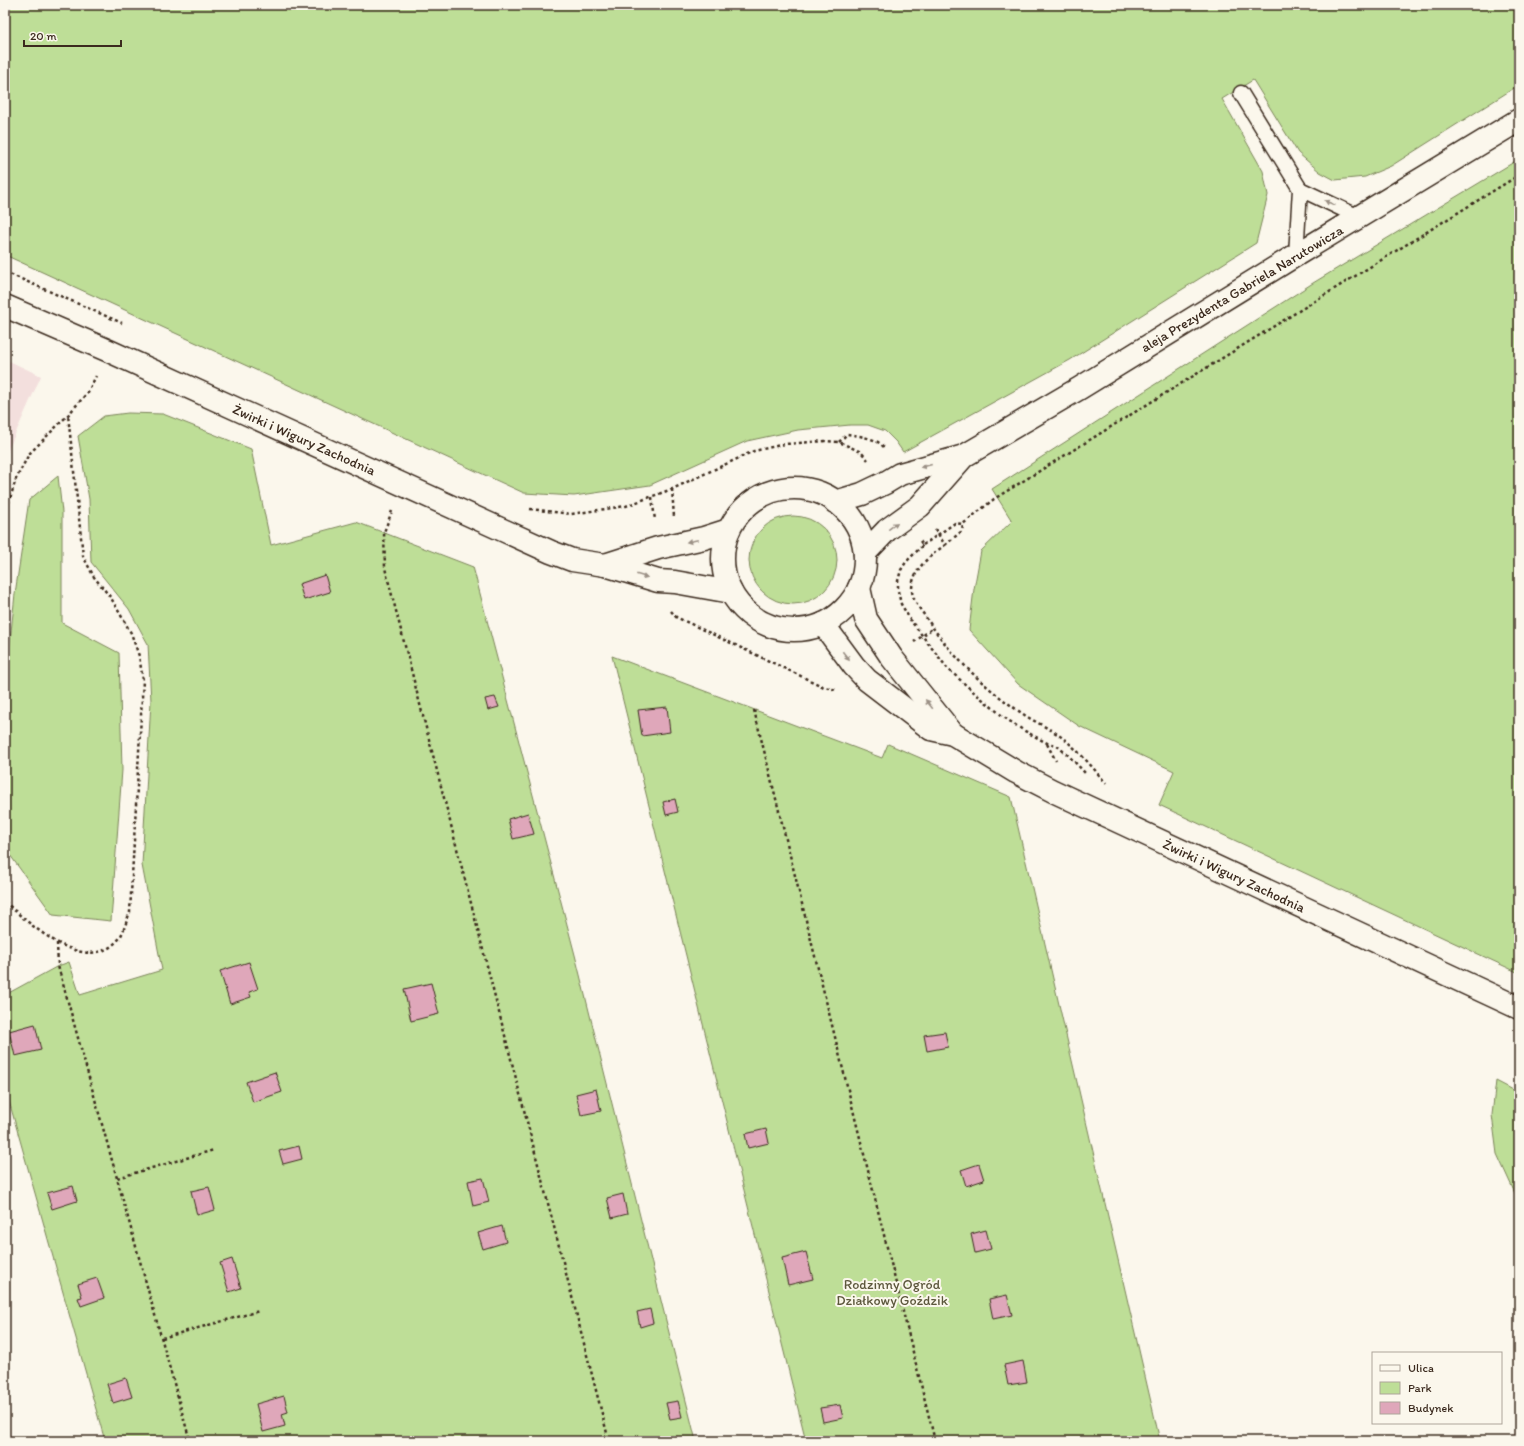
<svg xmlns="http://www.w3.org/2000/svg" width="1524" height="1446" font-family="Itim,sans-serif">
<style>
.built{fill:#f3dfdd}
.green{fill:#bede97;stroke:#7c845a}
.building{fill:#dfa7ba;stroke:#3b2a1e}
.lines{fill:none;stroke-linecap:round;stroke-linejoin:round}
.service-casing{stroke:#3b2a1e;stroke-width:17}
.minor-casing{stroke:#3b2a1e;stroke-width:25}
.tertiary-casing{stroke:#3b2a1e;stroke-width:25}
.path{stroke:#3b2a1e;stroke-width:2.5;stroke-dasharray:3 3;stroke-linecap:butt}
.service{stroke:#fbf7ec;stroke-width:14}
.minor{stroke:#fbf7ec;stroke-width:22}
.tertiary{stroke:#fbf7ec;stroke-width:22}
.oneway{fill:#9b9085}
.labels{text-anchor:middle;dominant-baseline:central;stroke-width:4;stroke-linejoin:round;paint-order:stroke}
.street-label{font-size:14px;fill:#3b2a1e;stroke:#fbf7ec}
.park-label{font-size:14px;fill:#5c573c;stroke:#fbf7ec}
</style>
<rect width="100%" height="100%" fill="#fbf7ec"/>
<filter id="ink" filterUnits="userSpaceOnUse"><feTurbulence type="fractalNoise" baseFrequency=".025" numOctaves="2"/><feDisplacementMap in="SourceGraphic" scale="8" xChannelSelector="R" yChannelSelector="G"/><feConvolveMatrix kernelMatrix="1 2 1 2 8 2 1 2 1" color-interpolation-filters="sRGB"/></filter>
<g filter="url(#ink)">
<path class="built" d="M5 359 41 376 5 457Z"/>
<g class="green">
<path d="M5 5H1519V85L1391 166 1365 177 1335 180 1320 172 1298 153 1253 80 1222 99 1263 171 1268 195 1256 243 1070 360 903 452 896 442 885 431 868 425H850L798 430 747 441 650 485 574 496 524 493 5 255Z"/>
<path d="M1519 159V973L1159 805 1174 771 1079 726 1018 684 969 630 974 589 981 551 1012 521 992 489 1313 283Z"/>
<path d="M128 413 163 414 251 449 271 545 356 522 473 567 575 955 696 1441H105L5 1087V995L58 966 69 962 80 995 162 970 142 865 151 701 148 644 129 609 91 562 89 499 78 436 104 416Z"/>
<path d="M58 476 62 512V623L119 653 122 770 111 921 53 915 5 848V689L15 594 29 500Z"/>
<circle cx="793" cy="560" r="44"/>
<path d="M612 656 882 758 888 744 1011 797 1160 1441H806Z"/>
<path d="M1496 1081 1519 1093V1202L1497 1154 1492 1115Z"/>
</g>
<g class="building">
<path d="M325 575 330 592 304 600 299 584Z"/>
<path d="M495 697 499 707 488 710 485 699Z"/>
<path d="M667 707 670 732 642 736 638 710Z"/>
<path d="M675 799 678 812 666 815 663 802Z"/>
<path d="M528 813 534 834 513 839 508 819Z"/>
<path d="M249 962 258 989 249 992 251 997 230 1004 220 971Z"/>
<path d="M431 983 439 1014 411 1021 404 989Z"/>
<path d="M35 1024 41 1050 15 1056 9 1031Z"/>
<path d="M945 1032 948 1047 927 1051 924 1035Z"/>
<path d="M275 1072 282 1092 253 1102 246 1082Z"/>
<path d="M596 1089 601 1111 581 1115 576 1094Z"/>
<path d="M766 1129 769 1143 748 1148 745 1134Z"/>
<path d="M299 1146 302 1159 283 1164 279 1151Z"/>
<path d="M979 1164 984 1180 966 1186 961 1170Z"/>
<path d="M483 1178 489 1202 473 1206 468 1181Z"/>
<path d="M73 1186 77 1201 52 1209 47 1193Z"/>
<path d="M209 1187 215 1210 197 1215 191 1191Z"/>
<path d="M623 1194 627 1214 612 1218 607 1198Z"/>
<path d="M502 1226 506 1242 483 1249 478 1233Z"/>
<path d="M986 1230 991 1249 975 1253 971 1234Z"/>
<path d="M806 1252 813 1279 788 1285 782 1258Z"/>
<path d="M232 1259 241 1288 229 1292 220 1263Z"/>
<path d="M97 1278 104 1298 81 1306 78 1298 82 1297 78 1284Z"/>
<path d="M1007 1295 1012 1315 993 1319 989 1299Z"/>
<path d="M650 1309 653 1323 640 1327 637 1312Z"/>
<path d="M1023 1361 1027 1382 1008 1385 1004 1365Z"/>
<path d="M126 1378 132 1397 113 1403 107 1384Z"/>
<path d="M284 1396 288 1412 282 1414 285 1426 263 1432 256 1404Z"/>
<path d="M678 1401 682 1417 670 1419 666 1403Z"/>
<path d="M840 1405 843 1418 823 1422 820 1408Z"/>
</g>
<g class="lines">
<g class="service-casing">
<g id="service">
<path d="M1241 93 1300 189 1296 255"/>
<path d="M1300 189 1359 217"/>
</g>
</g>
<g class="minor-casing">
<g id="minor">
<path d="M859 588 866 619 892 658 953 734"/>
<path d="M823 624 854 666 867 680 931 729 953 734 1016 772 1053 791 1519 1008"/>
</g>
</g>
<g class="tertiary-casing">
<g id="tertiary">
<path d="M5 306 109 351 551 552 572 560 605 565 658 581 675 582 731 592"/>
<circle cx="794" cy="559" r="71"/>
<path d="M835 502 862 494 885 483 900 474 964 456 1080 388 1296 255 1519 120"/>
<path d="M865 553 887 530 920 506 964 456"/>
<path d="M605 565 658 548 704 538 729 530"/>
</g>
</g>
<g class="path">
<path d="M5 272 122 323"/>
<path d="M839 442 847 434C859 436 879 438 885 449"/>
<path d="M672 489 674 517"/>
<path d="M652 497 655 520"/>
<path d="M530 509 571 514 626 506 672 489 754 451 785 444 825 441 839 442 861 452 868 460"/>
<path d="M392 511 384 532 385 568 609 1441"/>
<path d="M5 515 16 479 29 454 68 415 88 392 96 376"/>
<path d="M935 529 945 545C930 556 912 569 912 590 912 600 921 610 927 619 952 657 985 688 1023 714 1036 723 1052 729 1064 739 1080 752 1093 768 1106 783"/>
<path d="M920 541 923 545 906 562 901 570 898 581V591L901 604 911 621 948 669 976 694 1005 718 1023 730 1047 743 1056 745 1069 756 1086 774"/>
<path d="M923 545 955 523 963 524 994 499 1519 175"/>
<path d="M945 545 962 531 963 524"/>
<path d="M671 611 676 617 824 687 837 690"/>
<path d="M914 642 933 628"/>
<path d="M754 710 935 1441"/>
<path d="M1047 744 1056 761"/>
<path d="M5 902C30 924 85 977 118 940 123 935 127 919 130 912L143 680 139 656 131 633 111 598 94 577 83 556 68 415"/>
<path d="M57 943 58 966 190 1441"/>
<path d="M117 1178 214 1150"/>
<path d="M162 1338 259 1311"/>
</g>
<use href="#service" class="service"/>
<use href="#minor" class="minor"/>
<use href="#tertiary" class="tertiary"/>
</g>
<defs><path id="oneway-solid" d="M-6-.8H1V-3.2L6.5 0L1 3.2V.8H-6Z"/></defs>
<g class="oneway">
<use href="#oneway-solid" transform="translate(1330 203) rotate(-155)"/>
<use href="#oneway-solid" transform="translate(926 466) rotate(165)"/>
<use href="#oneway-solid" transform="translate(893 526) rotate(-38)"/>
<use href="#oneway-solid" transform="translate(692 541) rotate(168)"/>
<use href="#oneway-solid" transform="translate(642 576) rotate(16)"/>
<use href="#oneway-solid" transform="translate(846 656) rotate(53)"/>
<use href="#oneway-solid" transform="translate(929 704) rotate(-129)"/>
</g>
</g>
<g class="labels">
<g class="street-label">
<text transform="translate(1242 289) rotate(-31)">aleja Prezydenta Gabriela Narutowicza</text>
<text transform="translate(304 440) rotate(24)">Żwirki i Wigury Zachodnia</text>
<text transform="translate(1234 876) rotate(25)">Żwirki i Wigury Zachodnia</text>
</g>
<g class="park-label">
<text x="892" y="1284">Rodzinny Ogród<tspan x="892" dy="16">Działkowy Goździk</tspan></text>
</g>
</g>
<rect width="1524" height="1446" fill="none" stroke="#fbf7ec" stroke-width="20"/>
<rect x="10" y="10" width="1504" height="1426" fill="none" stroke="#3b2a1e" stroke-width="1.5" filter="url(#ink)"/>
<rect x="1372" y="1352" width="130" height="72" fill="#fbf7ec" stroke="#aea59a"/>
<rect x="1380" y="1365" width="20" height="6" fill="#fbf7ec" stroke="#aea59a"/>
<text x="1408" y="1372" font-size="12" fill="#3b2a1e">Ulica</text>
<rect x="1380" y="1382" width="20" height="12" fill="#bede97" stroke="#aea59a"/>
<text x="1408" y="1392" font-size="12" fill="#3b2a1e">Park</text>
<rect x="1380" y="1402" width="20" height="12" fill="#dfa7ba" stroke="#aea59a"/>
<text x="1408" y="1412" font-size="12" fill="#3b2a1e">Budynek</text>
<path d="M24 40v6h97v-6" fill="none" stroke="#3b2a1e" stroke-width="2"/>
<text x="30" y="40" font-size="12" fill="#3b2a1e" stroke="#fbf7ec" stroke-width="3" paint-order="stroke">20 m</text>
</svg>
